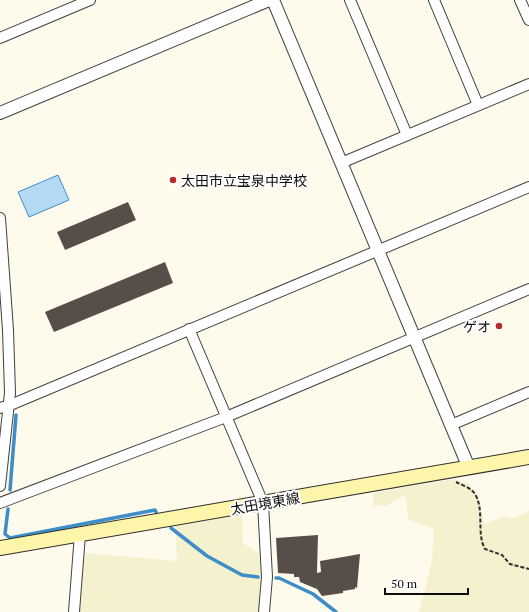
<svg xmlns="http://www.w3.org/2000/svg" width="529" height="612" font-family="'PT Serif','Noto Sans JP',serif">
<rect width="100%" height="100%" fill="#fefbed"/>
<g fill="#f3f1ce">
<polygon points="454,479 469,484 473,488 479,499 484,524 506,516 508,519 525,514 529,510 529,612 419,612 433,557 432,555 434,529 408,519 406,496 403,496 386,506 381,505 373,508 373,493"/>
<polygon points="242,515 243,543 266,558 262,612 79,612 83,553 177,561 175,525"/>
</g>
<polygon fill="#b4daf4" stroke="#3d8ec8" points="58,175 69,200 29,217 18,192"/>
<g fill="none" stroke-linecap="round" stroke-linejoin="round">
<g stroke="#3d8ec8" stroke-width="3.5">
<polyline points="10,490 16,415"/>
<polyline points="8,509 5,534 10,538 155,510 156,512"/>
<polyline points="171,528 207,556 242,575 258,577"/>
<polyline points="276,578 279,578 313,594 336,612"/>
</g>
</g>
<g fill="#554e49">
<polygon points="128,202 136,220 65,250 57,232"/>
<polygon points="165,262 173,283 54,332 45,312"/>
<polygon points="318,535 317,573 321,572 320,561 360,554 357,588 355,587 355,589 343,591 343,593 322,596 317,589 300,582 299,577 294,577 294,574 278,573 276,538"/>
</g>
<g fill="none" stroke-linecap="round" stroke-linejoin="round">
<defs>
<g id="minor">
<polyline points="350,0 407,135"/>
<polyline points="434,0 478,105"/>
<polyline points="520,0 529,20"/>
<polyline points="0,38 90,0"/>
<polyline points="341,163 529,84"/>
<polyline points="0,218 8,330 10,393 0,486"/>
<polyline points="189,329 263,503 267,577 264,612"/>
<polyline points="0,408 8,406 529,187"/>
<polyline points="451,425 529,392"/>
<polyline points="0,503 226,417 529,289"/>
<polyline points="74,612 80,534"/>
</g>
<g id="tertiary">
<polyline points="273,0 469,468"/>
<polyline points="0,113 269,0"/>
</g>
<polyline id="secondary" points="0,548 529,457"/>
</defs>
<use href="#minor" stroke="#404040" stroke-width="12"/>
<use href="#tertiary" stroke="#404040" stroke-width="14"/>
<use href="#secondary" stroke="#2f2f2f" stroke-width="16"/>
<path stroke="#2f2f2f" stroke-width="2" stroke-dasharray="4 2" stroke-linecap="butt" d="M456,482C462,485 471,488 475,494C485,511 476,533 485,549L502,555L510,564L529,569"/>
<use href="#minor" stroke="#fff" stroke-width="10"/>
<use href="#tertiary" stroke="#fff" stroke-width="12"/>
<use href="#secondary" stroke="#fcf5aa" stroke-width="14"/>
</g>
<g fill="#b72a2e" stroke="#fff" stroke-width="1.5">
<circle cx="173" cy="180" r="4"/>
<circle cx="499" cy="326" r="4"/>
</g>
<g text-anchor="middle" dominant-baseline="central" stroke-width="4" stroke-linejoin="round" paint-order="stroke">
<g font-size="14" fill="#0d0d0d" stroke="#fff" text-anchor="start">
<text x="181" y="180">太田市立宝泉中学校</text>
<text x="491" y="326" text-anchor="end">ゲオ</text>
</g>
<g font-size="14" fill="#0d0d0d" stroke="#fff">
<text transform="translate(265 503) rotate(-10)">太田境東線</text>
</g>
</g>
<path d="M385 588v6h83v-6" fill="none" stroke="#0d0d0d" stroke-width="2"/>
<text x="391" y="588" font-size="12" fill="#0d0d0d" stroke="#ffffff" stroke-width="3" paint-order="stroke">50 m</text>
</svg>
